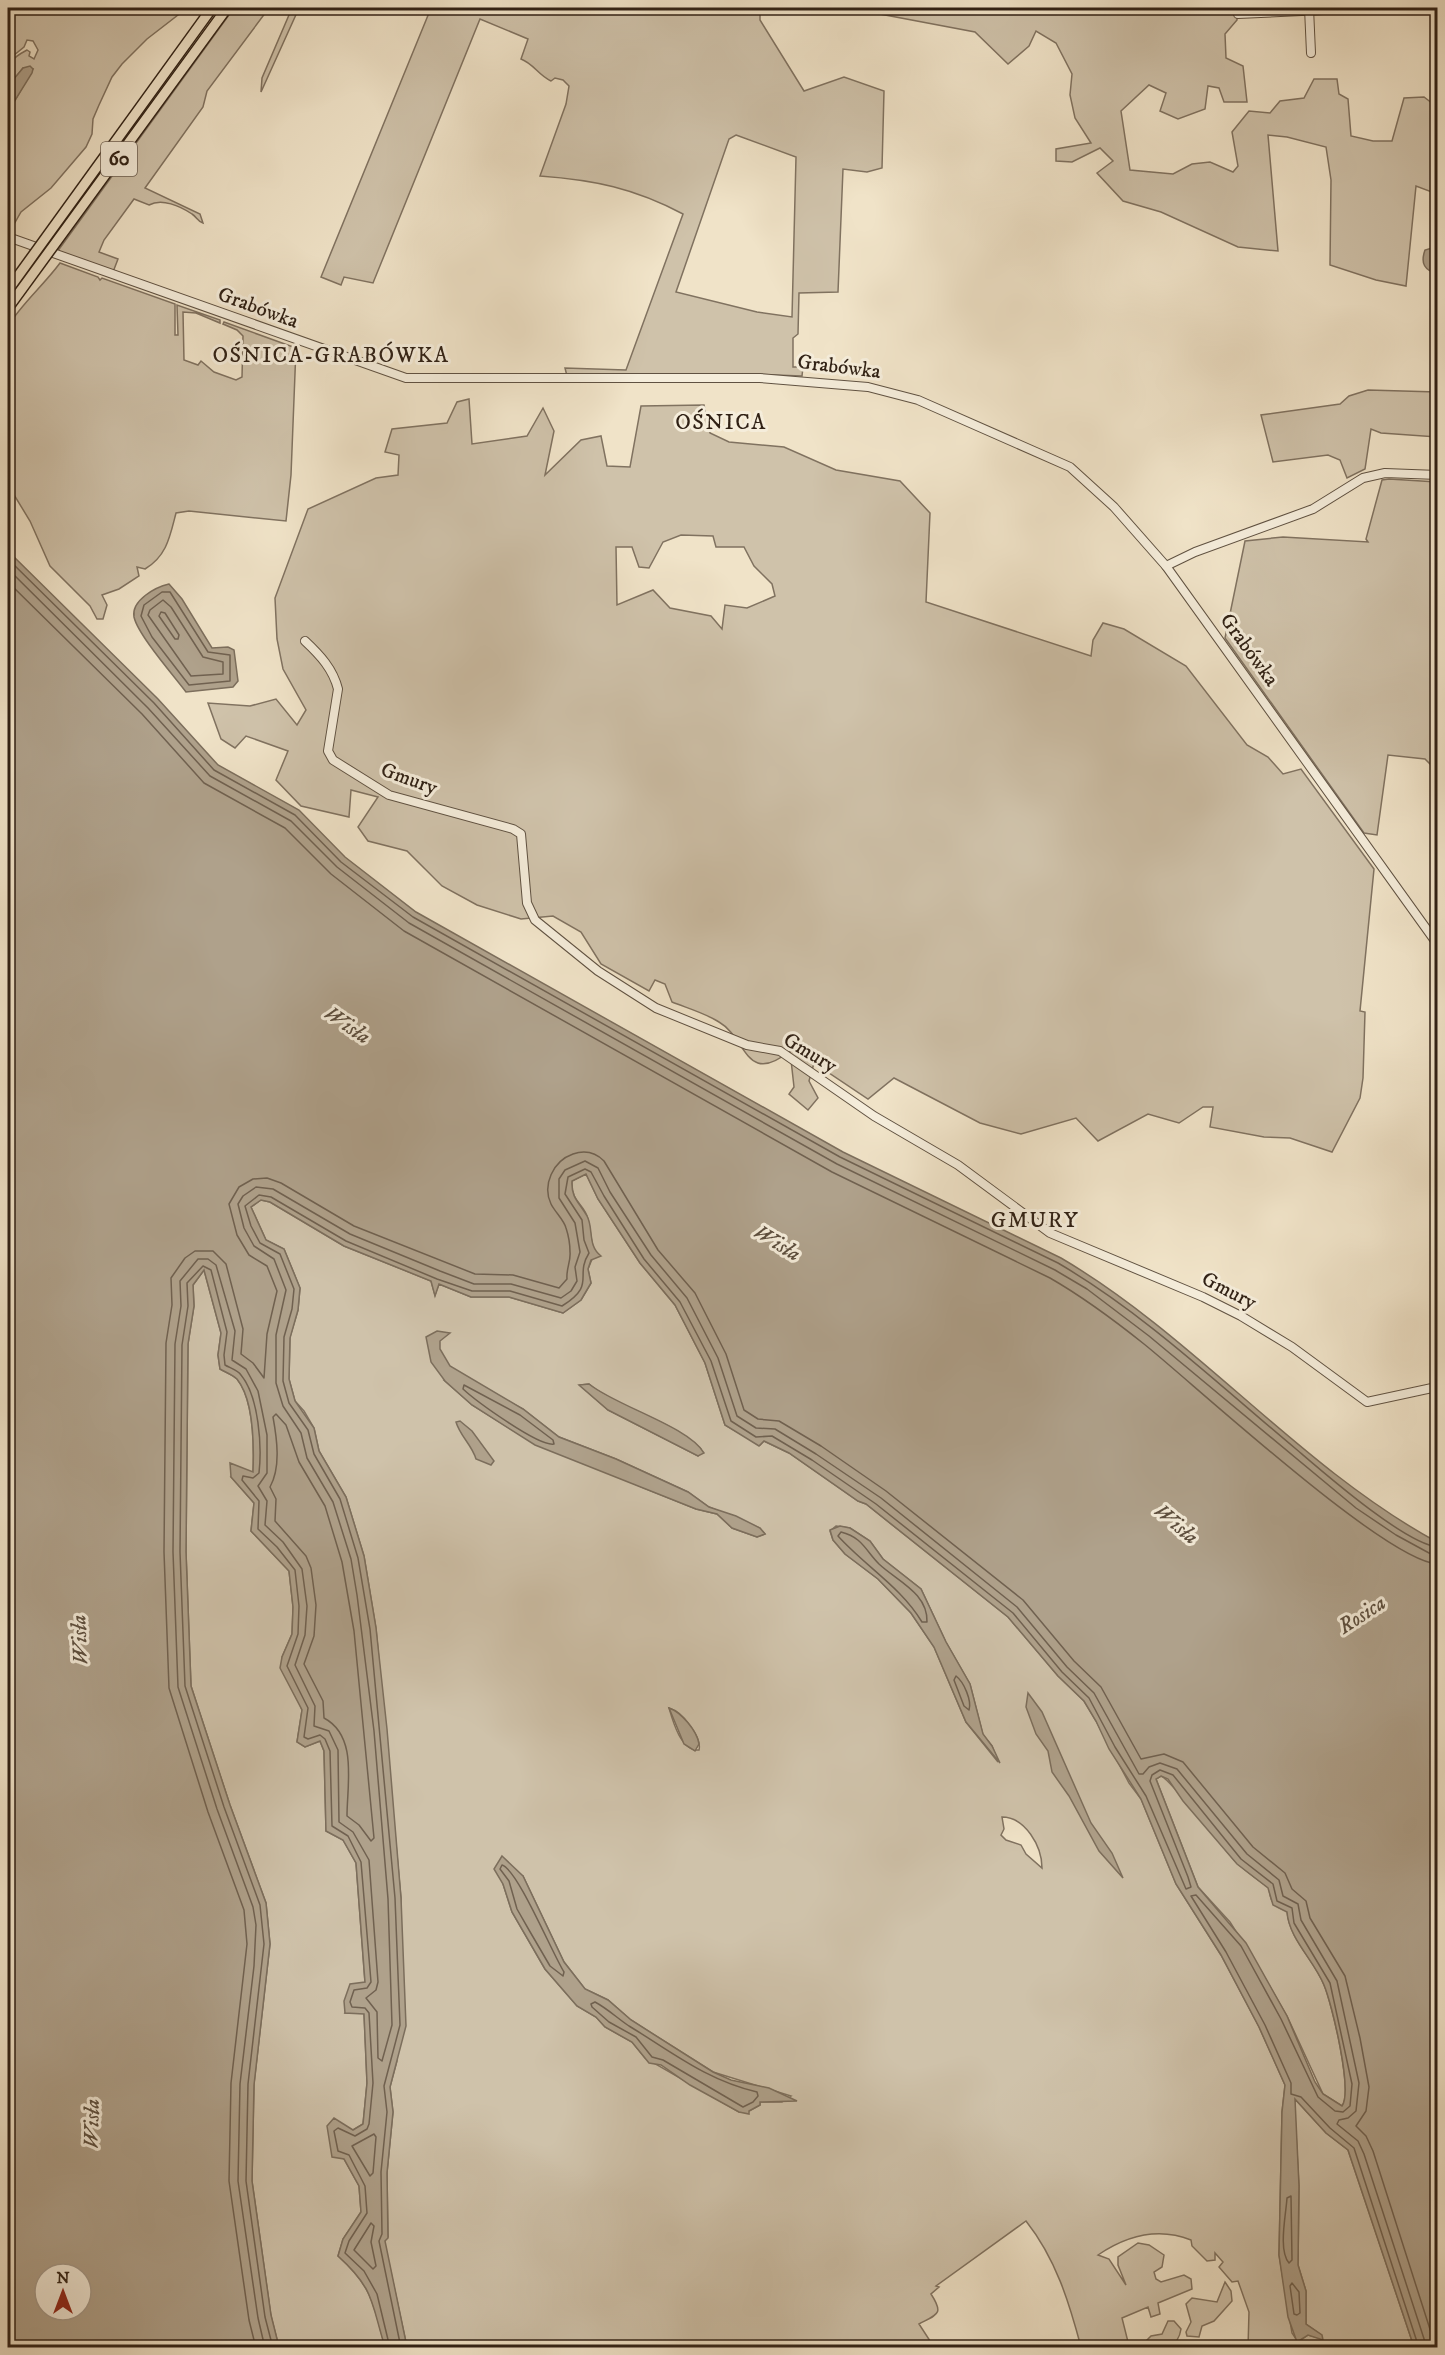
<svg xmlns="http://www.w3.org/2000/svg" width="1445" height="2355" font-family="'IM FELL DW Pica',serif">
<rect width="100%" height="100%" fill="#f0e3c8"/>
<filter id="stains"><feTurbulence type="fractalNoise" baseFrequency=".00333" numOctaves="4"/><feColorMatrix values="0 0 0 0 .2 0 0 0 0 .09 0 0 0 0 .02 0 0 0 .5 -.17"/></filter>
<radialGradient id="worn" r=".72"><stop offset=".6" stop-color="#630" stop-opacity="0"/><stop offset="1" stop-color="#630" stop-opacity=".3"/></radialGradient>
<g fill="#cfc2aa" stroke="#807260" stroke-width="1.5" fill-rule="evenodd">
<path d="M8,8H187L147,39L122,64L112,77L99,105L93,119L92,134L86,147L51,188L21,212L9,233L8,99L14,102L33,69L23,68L8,87C8,65 6,61 27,50L30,52L29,56L34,59L38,50L33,41L27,40L24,47L8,60Z"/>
<path d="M234,8H269L207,91L203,107L145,188L200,214L203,223C197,221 197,217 192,214C180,206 162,198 149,205L134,199L104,240L99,252L118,259L113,272L57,252Z"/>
<polygon points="292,8 299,8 261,92 262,78"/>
<path d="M431,8H760V20L804,91L844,77L884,91L882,168L867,172L843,169L838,292L799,293L798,334L793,338V367H803L802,376L747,374L567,376L565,368L626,370L683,214C634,188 594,180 540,176L566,104L569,86L563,80L555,78L551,81C538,75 534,64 521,59L528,39L480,19L373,283L344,277L341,285L321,277ZM736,135L796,157L792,317L757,312L676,292L729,139Z"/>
<polygon points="848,8 1204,8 1203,13 1237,12 1237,20 1225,34 1226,58 1243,66 1247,102 1224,102 1219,88 1208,86 1205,109 1178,119 1160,111 1166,93 1149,85 1121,111 1130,170 1173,174 1192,164 1210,162 1233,172 1238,166 1232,132 1249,111 1270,113 1280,101 1304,98 1314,79 1337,79 1339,94 1348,99 1351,136 1373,141 1392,141 1404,98 1424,97 1437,107 1437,194 1416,186 1406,286 1376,280 1330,265 1331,180 1326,147 1287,137 1268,135 1278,251 1238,247 1161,212 1123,201 1097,173 1113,161 1100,148 1072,162 1056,161 1056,149 1091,143 1075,118 1070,95 1072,74 1056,43 1036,31 1029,46 1008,64 975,32"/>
<path d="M60,263L98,277L100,280L102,278L175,304V335H178L177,305L220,320V323L196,313L183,312L184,360L198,365L201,361L214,372L236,380L242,377L243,336L237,330L223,324L224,322L296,348L291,475L286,521L189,511L176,513C170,536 167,556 145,569L137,567L139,576L119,589L102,595L107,605L103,619H97L90,606L50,566L30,521L8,485V326C23,302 43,286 60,263Z"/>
<polygon points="1368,390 1437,392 1437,437 1381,433 1371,429 1365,469 1347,478 1340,460 1328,455 1273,462 1261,415 1340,404 1349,396"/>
<path d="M469,399L472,444L527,436L543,408L554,431L545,475L581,440L601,436L607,466L630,467L641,406L704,405L710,433L729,442L784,447L836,470L900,481L930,513L926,602L1091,656L1093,640L1103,623L1124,629L1186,666L1247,745L1268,757L1283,774L1301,769L1374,869L1360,1011L1365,1012L1363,1078L1360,1098L1332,1152L1290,1138L1264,1137L1210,1127L1213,1107H1203L1179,1123L1148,1114L1098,1141L1076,1118L1021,1134L980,1123L894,1078L868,1099L814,1063L809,1081L818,1098L808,1110L789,1094L794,1087L790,1051C745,1087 747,1038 719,1022C705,1013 687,1008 672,1002L665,984L655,980L649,991L601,964L581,932L553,916L521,919L477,905L442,886L407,851L368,841L358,827L378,797L351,790L349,817L301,806L276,780L288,751L246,736L235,748L221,739L208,703L250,706L276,699L297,725L306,710L283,669L277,639L275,598L308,509L376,478L398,475L399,455L385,452L392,429L447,423L457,402ZM681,535L713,536L716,547H744L754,566L772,584L775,596L747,608L725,605L722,629L711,616L670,608L653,590L617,605L616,547H632L639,567L649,568L663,542Z"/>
<polygon points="1389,479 1437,482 1438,772 1425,759 1388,755 1377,835 1364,833 1225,638 1245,541 1283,537 1368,542 1366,539 1382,480"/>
<path d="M586,1174L598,1199L640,1263L675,1305L705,1363L725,1425L760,1445L764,1441L789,1453L858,1501L866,1504L1008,1617L1058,1676L1084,1701L1096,1721L1129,1783L1141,1799L1176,1884L1221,1955L1259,2027L1285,2085L1282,2112L1279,2255L1292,2333L1298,2342L1308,2335L1322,2339L1321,2335L1306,2324V2291L1298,2265L1299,2186L1294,2098L1326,2133L1348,2150L1414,2347H1241H1248L1249,2312L1238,2281L1232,2282L1219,2267L1223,2262L1215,2253V2260L1207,2261L1192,2246L1191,2240C1158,2227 1126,2236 1098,2255L1109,2259L1126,2285L1118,2265V2257L1138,2243L1149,2245L1164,2255L1162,2267L1154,2272L1156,2279L1161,2282L1184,2275L1191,2279L1192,2289L1158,2303L1160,2314L1151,2317L1148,2307L1122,2318L1129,2346L1132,2347H1081C1069,2302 1056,2259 1026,2221L936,2286L939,2287L931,2294C944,2314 938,2314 919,2324L934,2347H407L384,2240L388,2237L387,2173L393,2112L390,2087L397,2061L401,1898L376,1628L364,1556L346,1497L319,1451L314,1428L304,1411L295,1401L289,1379L290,1337L298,1310L300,1288L284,1249L266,1240L251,1207L261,1200L270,1202L344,1246L431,1281L435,1295L439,1284L471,1297H509L563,1313L581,1300L591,1283L588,1269L595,1252C590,1240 591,1230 588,1219C584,1203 571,1203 572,1181ZM445,1381L487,1390L523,1409L559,1437L616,1459L688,1492L709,1507L760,1528L765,1534L757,1537L732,1528L717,1514L696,1509L644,1488L514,1431L472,1405ZM589,1384C623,1411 668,1418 701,1449L698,1456L608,1410L580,1385ZM836,1526L850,1528L870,1541L883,1559L921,1589L946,1642L970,1684L983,1735L992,1746L998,1762L966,1722L934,1647L911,1613L878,1579L845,1554L833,1540L830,1531ZM669,1708C683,1712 702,1737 699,1750C681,1751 673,1722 669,1708ZM1002,1817C1025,1817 1042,1846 1042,1868L1026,1854L1021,1845L1006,1840L1001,1835L1004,1829ZM523,1876L564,1962L585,1989L608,2000L631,2020L713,2072L791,2096L782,2102H760V2105L749,2111L739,2112L645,2058L632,2042L605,2027L596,2017L577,2006L545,1969L512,1912L503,1884Z"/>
<path d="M204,1270L221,1333L218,1355L220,1369C225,1372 233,1375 237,1379C254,1400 254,1447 253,1473L231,1477L254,1503L251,1531L289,1571L293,1607L292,1634L282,1657L302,1710L297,1742L305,1747L320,1741L324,1751L326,1831L343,1840L356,1863L365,1983L345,2013H364L367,2083L363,2124L353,2130L344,2159L359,2186L361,2212L343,2239L338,2256C373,2288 373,2303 385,2347H279L271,2316L252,2181L254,2084L270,1944L266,1903L230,1805L191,1686L186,1552L188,1344L194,1306L193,1285Z"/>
<path d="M1161,1776C1172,1780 1222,1847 1235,1861C1245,1871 1258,1880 1269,1888C1270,1902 1274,1907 1287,1911C1289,1939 1314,1960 1324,1985C1332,2004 1353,2092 1342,2106L1323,2094L1287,2016L1262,1973L1230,1922L1198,1887L1156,1779Z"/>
<polygon points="1225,2282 1231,2291 1232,2301 1214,2321 1202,2326 1199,2337 1187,2336 1186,2332 1191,2322 1186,2304 1192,2298 1217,2302"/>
<path d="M1168,2321H1174L1181,2329C1178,2349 1164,2348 1147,2347L1146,2341L1151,2336L1162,2334Z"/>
</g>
<g fill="#afa18b" stroke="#7c6e5c" stroke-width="1.5" fill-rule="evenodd">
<polygon points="30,66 33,69 32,73 14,102 9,101 8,86 23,68"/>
<path d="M1432,248H1437V274C1425,270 1420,264 1425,250Z"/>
<path d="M8,551L158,699L218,765L299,810L345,857L416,912L843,1152L1061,1258C1197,1338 1299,1467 1437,1542V2347H1414L1348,2150L1326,2133L1295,2099L1299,2186L1298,2265L1306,2291V2324L1322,2335L1323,2340L1308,2335L1297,2342L1288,2317L1279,2255L1282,2112L1285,2085L1259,2027L1221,1955L1176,1884L1141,1799L1109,1749L1096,1721L1084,1701L1058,1676L1008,1617L866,1504L858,1501L789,1453L764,1441L759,1446L725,1425L705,1363L675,1305L640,1263L598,1199L586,1174L572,1181C571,1198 579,1202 587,1216C594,1229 587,1245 601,1256L591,1260L588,1269L591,1283L581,1300L563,1313L509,1297H471L439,1284L435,1296L431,1281L344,1246L270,1202L261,1200L251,1207L266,1240L284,1249L300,1288L298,1310L290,1338L289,1379L295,1401L314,1428L319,1451L346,1497L364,1556L376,1628L387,1729L401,1898L406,2026L390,2087L393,2112L387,2173L388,2238L385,2241L407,2347H385C371,2303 375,2289 338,2256L343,2239L361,2212L359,2186L344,2159L332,2157L327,2126L334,2118L353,2130L363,2124L367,2083L364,2014L345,2013L344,2001L350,1984L365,1982L356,1863L343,1840L326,1831L324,1751L320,1741L305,1747L297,1742L302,1710L280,1668L282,1657L292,1634L293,1607L289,1571L251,1531L254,1503L231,1477L230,1463L253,1472C254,1447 254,1400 237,1379C233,1375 225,1372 220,1369L218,1355L221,1333L204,1270L193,1285L194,1306L188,1344L186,1552L191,1686L230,1805L266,1903L270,1944L254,2085L252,2181L271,2315L279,2347H8ZM1161,1776L1168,1779L1183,1801L1237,1864L1268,1888L1273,1905L1287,1912C1289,1939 1314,1960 1324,1985C1332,2004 1353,2091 1342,2106L1323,2094L1315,2082L1287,2016L1246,1943L1198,1887L1156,1779ZM45,2274H81V2310H45Z"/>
<path d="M169,584L182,599L212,648L228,647L234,650L238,681L233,687L186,692C174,676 138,635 134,617C131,600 156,587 169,584Z"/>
<polygon points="437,1331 450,1333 440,1341 440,1349 450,1366 523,1409 559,1437 616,1459 688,1492 709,1507 736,1516 760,1528 765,1534 757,1537 732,1528 717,1514 696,1509 535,1445 472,1405 445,1381 431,1362 426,1337"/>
<path d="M589,1384C616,1406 688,1426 704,1453L698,1456L608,1410L579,1385Z"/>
<path d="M460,1421L472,1431L494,1461L491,1465L476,1459C472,1445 460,1436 456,1422Z"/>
<polygon points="840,1526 850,1528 870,1541 883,1559 921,1589 946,1642 970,1684 983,1734 992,1746 1000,1763 966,1722 934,1647 911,1613 878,1579 845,1554 833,1540 830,1530"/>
<polygon points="1028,1693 1042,1712 1091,1823 1112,1853 1123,1878 1099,1851 1069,1796 1052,1772 1048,1751 1036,1734 1026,1707"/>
<path d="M669,1708C681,1712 697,1731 699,1744L695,1751L684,1744Z"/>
<polygon points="502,1856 523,1876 564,1962 585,1989 608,2000 631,2020 713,2072 731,2080 769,2088 797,2101 760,2102 760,2105 749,2111 749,2114 739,2112 690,2085 661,2065 649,2063 632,2042 605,2027 596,2017 577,2006 545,1969 512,1912 503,1884 494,1869"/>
</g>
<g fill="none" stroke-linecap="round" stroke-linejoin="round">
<g stroke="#706150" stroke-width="1.5">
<path d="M8,559L154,703L214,770L295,815L341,862L413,917L840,1157L1058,1263C1145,1314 1219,1385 1296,1449C1323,1472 1405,1544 1438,1547"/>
<polyline points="8,569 148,708 210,776 291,821 337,867 409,923 837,1164 1055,1270 1087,1289 1149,1336 1356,1508 1396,1535 1429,1553 1438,1555"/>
<path d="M8,582L142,714L204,783L285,828L331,874L404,931L832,1172L1050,1278C1083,1297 1114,1320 1144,1344C1194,1384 1386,1562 1438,1564"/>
<polygon points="162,592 170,592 208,652 230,655 230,681 189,685 152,637 141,616 144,605"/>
<polygon points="163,600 171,607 203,657 223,662 223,674 191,676 148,615 150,610"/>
<polygon points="161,612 165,613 179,635 178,639 175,639 159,616"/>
<path d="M464,1385L520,1415L553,1440L554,1444C539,1447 476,1401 463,1389Z"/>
<path d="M276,1414L286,1425L299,1462L325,1506L342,1562L354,1631L374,1838L371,1841L359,1825L347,1816C347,1784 358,1736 324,1718L323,1701L304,1664L314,1636L316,1605L311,1568L306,1556L275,1521L276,1499L270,1487C281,1467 277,1439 273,1417Z"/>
<path d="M841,1532C862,1537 866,1551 879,1564C897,1581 928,1593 927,1622H922C901,1587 865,1566 838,1536Z"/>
<path d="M956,1676C964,1682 972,1701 969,1710L964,1706L954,1680Z"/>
<path d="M502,1865C518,1870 552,1953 564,1972L563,1976L550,1966L529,1930L517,1909L509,1881L500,1869Z"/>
<path d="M595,2002C608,2009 617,2018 629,2026C672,2052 706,2080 757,2092L758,2096L753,2102L743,2107L663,2060L652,2057L636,2037L609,2022L592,2007L591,2004Z"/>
<polygon points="374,2134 376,2137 373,2173 370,2176 352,2146"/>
<path d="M1291,2196L1292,2260L1289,2263C1278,2250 1286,2215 1287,2198Z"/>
<polygon points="371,2223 374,2226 371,2242 376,2266 373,2269 354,2250"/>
<polygon points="1292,2283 1299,2292 1300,2313 1297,2315 1294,2314 1290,2286"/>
<path d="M256,2348L249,2320L229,2181L231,2083L247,1944L244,1910L208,1812L169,1688L164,1552L166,1343L172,1305L171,1278L185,1258L195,1251H213L226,1264L243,1329L241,1354L253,1363L264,1378L267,1334L277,1291L267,1266L249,1255L237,1235L229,1204L239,1187L253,1179L267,1178L281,1183L354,1226L475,1274L513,1275L559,1288L567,1279C566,1269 571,1261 570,1252C570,1246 568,1234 566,1228C564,1220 555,1212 551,1204C542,1185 553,1161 573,1154C585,1150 595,1152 604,1161L658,1250L695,1293L726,1354L744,1410L758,1419L779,1421L821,1446L886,1491L1023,1600L1074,1661L1101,1687L1141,1759L1164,1754L1183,1762L1253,1847L1285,1873L1292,1889L1306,1901L1310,1918L1345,1976L1360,2038L1369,2087L1366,2111L1356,2126L1366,2136L1373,2151L1436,2348"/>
<polyline points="265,2348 258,2318 238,2181 240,2084 254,1966 256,1925 253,1907 217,1809 178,1687 173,1552 175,1344 181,1306 180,1281 198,1259 208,1259 216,1265 235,1331 232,1360 246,1369 258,1391 267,1435 267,1473 258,1486 267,1501 265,1525 283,1542 302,1569 307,1606 305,1635 295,1665 315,1706 314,1726 329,1731 338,1750 339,1822 353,1832 369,1860 378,1982 376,1990 366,1998 377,2012 378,2058 382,2061 392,2025 388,1899 374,1731 357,1595 351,1559 333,1502 307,1458 301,1433 283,1406 276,1383 276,1335 286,1290 274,1259 254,1246 244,1228 238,1204 243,1196 256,1187 273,1189 350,1234 440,1271 474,1284 511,1284 561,1298 571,1291 577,1281 575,1267 580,1252 575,1223 559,1198 559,1179 565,1170 585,1161 598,1168 610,1192 651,1255 687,1298 718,1358 737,1416 756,1428 775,1429 816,1454 881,1498 1017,1607 1067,1667 1094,1693 1139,1774 1143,1774 1149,1767 1160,1763 1177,1769 1247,1854 1279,1880 1283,1896 1298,1904 1301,1920 1337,1981 1359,2083 1356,2111 1348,2118 1339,2120 1337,2124 1358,2141 1364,2154 1427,2348"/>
<path d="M273,2348L265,2317L246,2181L248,2084L264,1944L260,1905L224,1807L185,1686L180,1552L182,1345L188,1306L187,1283L203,1266L211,1270L227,1332L224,1355L225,1365C230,1368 238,1370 241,1375C259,1397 262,1446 259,1473L253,1478L243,1476L242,1480L259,1501L258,1529L277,1547L295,1570L299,1606L298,1634L287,1666L308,1708L304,1737L308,1739L320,1735L325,1739L330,1751L332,1826L348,1836L361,1862L371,1982L367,1988L354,1990L350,2002L352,2007L365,2008L369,2013L373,2083L369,2124L367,2129L355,2136L338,2128L334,2131L338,2151L349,2155L365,2186L367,2213L349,2241L345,2253L364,2271L377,2294L390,2348"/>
<path d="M401,2348L379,2241L382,2234L381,2172L387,2112L384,2086L400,2025L395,1898L370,1629L358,1558L340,1499L314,1454L308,1430L289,1403L283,1381L284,1337L292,1309L294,1289L280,1254L260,1243L251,1226L245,1206L259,1195L271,1197L346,1241L437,1279L472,1291H510L562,1306C597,1284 574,1277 589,1253L584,1240L582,1220L565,1194L568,1177L585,1169L591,1172L604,1196L644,1259L680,1302L711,1361L731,1421L756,1437L772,1436L812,1460L876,1504L1013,1613L1062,1672L1089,1698L1115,1747L1146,1796L1186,1889L1191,1887L1188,1877L1150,1781L1152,1775L1160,1770L1173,1775L1241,1859L1273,1884L1277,1901L1292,1908L1294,1923L1330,1983L1352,2084L1350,2106L1343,2112L1335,2111L1318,2097L1281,2019L1241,1946L1196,1895L1191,1896L1226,1952L1265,2025L1291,2083V2094L1301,2097L1330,2128L1354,2148L1419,2348"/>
</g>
<defs>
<g id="minor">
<polyline points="1309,8 1311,53"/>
<polyline points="1238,14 1366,8"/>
<polyline points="8,237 406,378 760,378 868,387 918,400 1070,467 1114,507 1166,566 1438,945"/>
<polyline points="1166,566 1195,552 1313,509 1363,478 1385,473 1438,475"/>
<path d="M305,641C320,655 333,669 338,689L328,751L333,760L389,795L513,829L521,834L527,903L535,920L598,971L656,1008L747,1045L780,1051L874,1116L958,1165L1050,1233L1203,1297L1241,1316L1292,1347L1367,1402L1432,1388L1438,1385"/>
</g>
</defs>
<use href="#minor" stroke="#605242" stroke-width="10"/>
<use href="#minor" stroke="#f5eddb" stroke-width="8"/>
<defs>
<g id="major-bridge">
<polyline points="8,290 212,8"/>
<polyline points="8,308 227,8"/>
</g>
</defs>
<use href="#major-bridge" stroke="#302115" stroke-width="12" stroke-linecap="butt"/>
<use href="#major-bridge" stroke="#f0e3c8" stroke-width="9"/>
</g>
<g text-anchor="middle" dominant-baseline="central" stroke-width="6" stroke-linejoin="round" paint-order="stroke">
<rect fill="#f5eddb" stroke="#6b5e50" stroke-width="1.5" x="101" y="142" width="36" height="34" rx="4.5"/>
<g font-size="20" font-weight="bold" fill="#302115">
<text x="119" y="159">60</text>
</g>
<g font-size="21" fill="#302115" stroke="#f5eddb">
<text transform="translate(258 308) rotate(20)">Grabówka</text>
<text transform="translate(839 367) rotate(7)">Grabówka</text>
<text transform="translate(1249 650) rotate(54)">Grabówka</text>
<text transform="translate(409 779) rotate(20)">Gmury</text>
<text transform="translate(810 1053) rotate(31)">Gmury</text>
<text transform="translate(1229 1291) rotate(27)">Gmury</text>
</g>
<g font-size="22" letter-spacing="1.5" fill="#302115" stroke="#f5eddb">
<text x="331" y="355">OŚNICA-GRABÓWKA</text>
<text x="721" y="422">OŚNICA</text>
<text x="1035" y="1220">GMURY</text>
</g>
<g font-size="22" font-style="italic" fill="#5c4e3e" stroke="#f5eddb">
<text transform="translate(347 1025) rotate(34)">Wisła</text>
<text transform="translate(777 1243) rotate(31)">Wisła</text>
<text transform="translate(1176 1524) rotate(40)">Wisła</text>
<text transform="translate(1362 1615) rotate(-33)">Rosica</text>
<text transform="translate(80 1640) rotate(-93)">Wisła</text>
<text transform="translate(92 2124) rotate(-89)">Wisła</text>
</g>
</g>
<rect width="1445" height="2355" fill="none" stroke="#f0e3c8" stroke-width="30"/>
<rect x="9" y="9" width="1427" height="2337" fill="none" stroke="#302115" stroke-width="3"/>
<rect x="15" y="15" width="1415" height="2325" fill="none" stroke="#302115" stroke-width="1.5"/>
<g transform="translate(63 2292)"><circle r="28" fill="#f5eddb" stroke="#a69b8c" stroke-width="1.5"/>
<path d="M0-4.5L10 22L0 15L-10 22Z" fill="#8f2418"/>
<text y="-9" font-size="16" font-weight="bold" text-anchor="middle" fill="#302115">N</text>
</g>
<rect width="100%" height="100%" filter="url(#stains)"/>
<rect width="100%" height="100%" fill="url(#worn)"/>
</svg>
